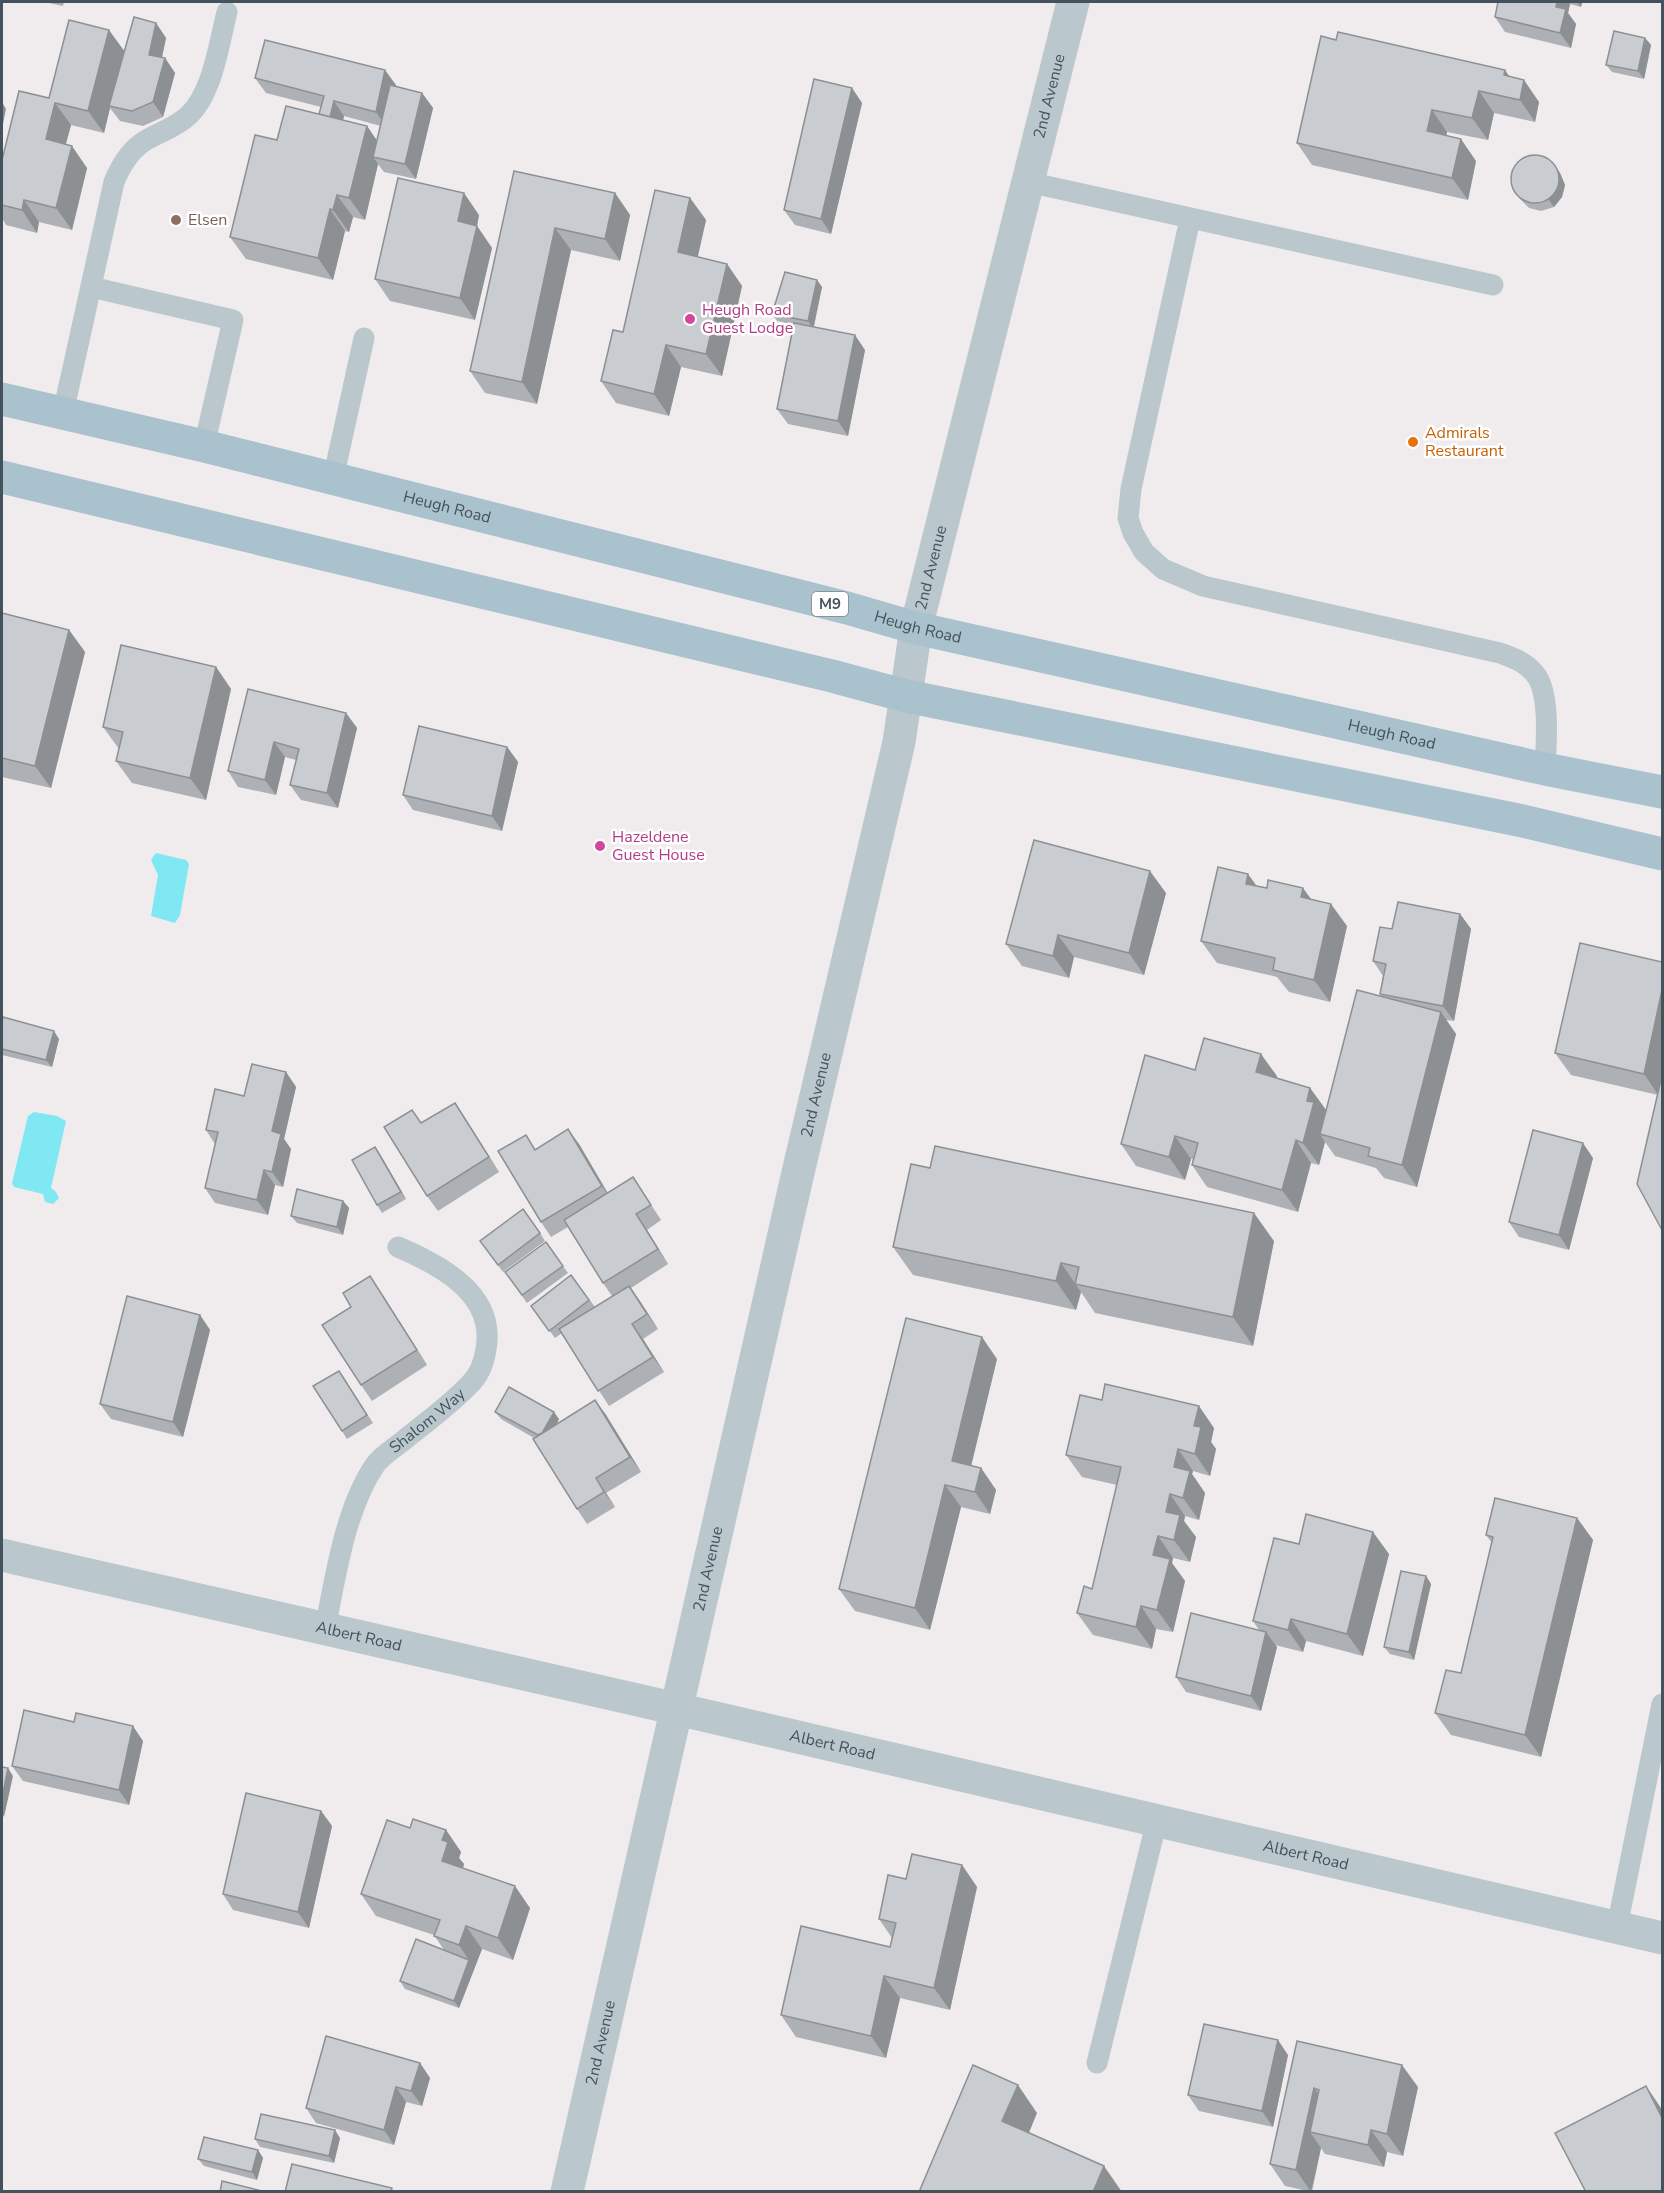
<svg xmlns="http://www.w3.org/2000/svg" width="1664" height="2193" font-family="'Nunito Sans',sans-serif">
<rect width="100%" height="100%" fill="#f0eced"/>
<g fill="#80e8f2">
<polygon points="156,853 186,860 189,864 180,915 175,923 151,916 158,875 151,860"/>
<polygon points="34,1112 57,1116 66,1121 51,1188 56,1192 59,1198 53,1204 45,1202 43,1194 14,1187 12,1183 28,1116"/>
</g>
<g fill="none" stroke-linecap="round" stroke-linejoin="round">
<g stroke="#bac7cd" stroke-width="21">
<polyline points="1028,182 1493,285"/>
<path d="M1190,219L1131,489L1128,518L1133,533L1144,552L1163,569L1203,586L1500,653C1513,658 1526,662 1535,674C1551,693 1546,745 1545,769"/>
<polyline points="91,287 233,320 204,446"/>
<path d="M63,413L114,182C121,165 131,148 148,139C162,131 176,127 188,116C213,93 219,43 227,12"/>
<polyline points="333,479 364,338"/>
<path id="s1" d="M325,1630C335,1578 345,1509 375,1465C381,1456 394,1448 403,1441C425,1423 449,1406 469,1385C480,1375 484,1363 486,1349C496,1294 440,1265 398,1247"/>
<polyline points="1617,1927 1662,1704"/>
<polyline points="1097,2063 1157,1820"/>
</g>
<g stroke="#bac7cd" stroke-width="33">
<path id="s2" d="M2,1555L677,1709L1662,1938"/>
<path id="s3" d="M567,2192L797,1177L899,742L916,628L1073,2"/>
</g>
<g stroke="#aac1ce" stroke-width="33">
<path id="s4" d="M2,399L204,446L847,608L916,628L1545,769L1662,792"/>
<polyline points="2,477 832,676 906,696 1523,821 1662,854"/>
</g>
</g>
<g fill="#adb0b5" fill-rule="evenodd">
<polygon points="44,2 64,2 63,6"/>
<polygon points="1498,2 1582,2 1581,7 1570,4 1568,13 1576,24 1571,48 1505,32 1495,17"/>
<polygon points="156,23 166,38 162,58 165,58 175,73 163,117 143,126 120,121 110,108 104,133 71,125 66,144 87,168 72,230 39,222 37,233 6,225 2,218 2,160 49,98 124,52"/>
<polygon points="1645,38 1651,45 1644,79 1612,72 1606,65"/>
<polygon points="1336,40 1510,77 1539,102 1535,122 1494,113 1488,140 1447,132 1446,136 1476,161 1468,200 1312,165 1297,143"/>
<path d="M255,78L396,85V86L422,93L433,108L416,179L384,172L378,164L365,220L353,217L349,232L345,231L333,280L246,259L230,237L277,140L319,114L321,107L266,93ZM344,116L381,126L377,141L367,126L343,120Z"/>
<polygon points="852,88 862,103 831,234 795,225 784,210"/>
<polygon points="1555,166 1560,173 1565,185 1562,197 1554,207 1541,211 1529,208 1520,199 1515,192"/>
<polygon points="514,171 615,193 630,215 620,261 571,250 537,404 485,393 470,371"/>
<polygon points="690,198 706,220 697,257 727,264 742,286 722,376 681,367 669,416 616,403 601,381 623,332"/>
<polygon points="479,215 477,226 492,248 475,320 390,301 375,279"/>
<polygon points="817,280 822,287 814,327 865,350 848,436 788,424 777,409 793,325 777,321 772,314"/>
<polygon points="2,613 69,630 85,652 51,788 2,777"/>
<polygon points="216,667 231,689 206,800 132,783 116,761 119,749 103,727"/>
<polygon points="248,689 346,713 357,728 338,808 301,800 290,785 296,760 285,757 276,795 238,787 228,771"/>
<polygon points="507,747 518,762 502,831 413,810 403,795"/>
<polygon points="1257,886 1311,899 1347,926 1330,1002 1289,992 1277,977 1217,963 1201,941"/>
<polygon points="1166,893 1144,975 1074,957 1069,978 1022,966 1006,944"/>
<polygon points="1460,914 1471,929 1454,1021 1446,1020 1456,1034 1417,1187 1384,1178 1376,1168 1335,1156 1325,1142 1319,1165 1311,1163 1298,1212 1207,1187 1192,1165 1193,1159 1191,1159 1185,1180 1136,1166 1121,1144 1195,1070 1277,1076 1276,1078 1310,1088 1326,1110 1382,997 1380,994 1383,976 1373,961 1392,929"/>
<polygon points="1662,962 1658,1095 1571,1075 1555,1053"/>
<polygon points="2,1022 59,1039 52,1067 2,1055"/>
<polygon points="286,1072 296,1087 284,1139 291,1149 283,1187 275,1185 268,1215 215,1203 205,1188 215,1144 206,1130 244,1096"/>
<polygon points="455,1103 499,1172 438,1211 427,1196 421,1123"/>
<polygon points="579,1144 608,1193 633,1177 661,1220 647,1230 668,1264 631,1288 658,1329 643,1339 664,1372 609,1406 562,1333 555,1338 531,1306 571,1275 595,1307 612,1296 603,1283 568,1227 551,1237 541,1222 536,1149"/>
<polygon points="375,1147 406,1199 382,1213 377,1205"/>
<polygon points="1593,1158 1569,1250 1519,1237 1509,1222"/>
<polygon points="343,1201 349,1208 343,1235 297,1223 291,1216"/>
<polygon points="540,1233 545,1241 503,1272 480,1241"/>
<polygon points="1274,1241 1253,1346 1095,1313 1081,1292 1076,1310 913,1275 893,1247"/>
<polygon points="546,1242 568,1273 527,1303 505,1272"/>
<polygon points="380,1291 427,1365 372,1401 361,1385"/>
<polygon points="200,1315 210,1330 183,1437 111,1419 100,1404"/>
<polygon points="997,1359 971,1465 981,1468 996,1490 990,1514 961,1507 930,1630 855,1611 839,1589"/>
<polygon points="344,1378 373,1423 347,1439 342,1431"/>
<polygon points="595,1400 606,1415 641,1472 606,1493 615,1507 587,1524 577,1509 534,1438 501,1419 495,1412 559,1419 557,1424"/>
<polygon points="1102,1400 1214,1428 1211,1442 1216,1449 1210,1476 1193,1471 1192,1474 1205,1493 1199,1520 1185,1516 1184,1521 1196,1537 1190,1562 1173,1558 1172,1563 1185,1581 1173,1632 1156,1629 1152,1649 1093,1635 1077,1613 1092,1589 1117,1485 1082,1477 1066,1455"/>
<polygon points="1577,1518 1593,1540 1541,1757 1451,1735 1435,1713 1461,1673 1492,1543 1486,1535"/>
<polygon points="1299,1544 1389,1554 1363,1656 1306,1641 1303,1652 1275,1645 1277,1647 1261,1711 1186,1692 1176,1677 1259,1630 1253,1621"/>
<polygon points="1426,1576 1431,1584 1414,1660 1390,1654 1384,1647"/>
<polygon points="143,1741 129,1805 23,1781 12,1766"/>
<polygon points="321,1811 332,1826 309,1928 233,1910 223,1894"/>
<polygon points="410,1828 446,1830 461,1852 459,1858 464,1864 463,1868 530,1908 513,1960 482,1949 459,2008 405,1989 400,1981 444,1950 434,1935 376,1916 361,1894"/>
<polygon points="962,1865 977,1887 950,2010 900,1998 886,2058 796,2037 781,2015 890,1947 892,1938 879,1919 906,1879"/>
<polygon points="1297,2041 1418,2087 1403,2156 1387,2152 1384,2167 1325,2154 1321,2148 1312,2192 1285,2186 1270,2164"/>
<polygon points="1288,2055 1273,2127 1199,2111 1188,2095"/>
<polygon points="420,2063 430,2078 422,2106 406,2102 394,2145 316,2123 306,2108"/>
<polygon points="340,2138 334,2163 260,2147 255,2139"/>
<polygon points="258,2150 263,2158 257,2180 204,2166 198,2159"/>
</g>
<g fill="#8d9093">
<polygon points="1557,2 1568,2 1570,4 1568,13 1576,24 1571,48 1560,33 1556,7"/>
<polygon points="1577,2 1582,2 1581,7"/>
<polygon points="156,23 166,38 159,70 149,55"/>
<polygon points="109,30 125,52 109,106 110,108 104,133 88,111"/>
<polygon points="1645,38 1651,45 1644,79 1638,71"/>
<polygon points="165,58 175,73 163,117 153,102"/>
<polygon points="385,70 396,85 386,127 376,112"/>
<polygon points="1505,70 1520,92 1504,75"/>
<polygon points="1524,80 1539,102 1535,122 1520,100"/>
<polygon points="852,88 862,103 831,234 821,219"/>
<polygon points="1479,91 1494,113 1488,140 1472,118"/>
<polygon points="422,93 433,108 416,179 405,164"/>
<polygon points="334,101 344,116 339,138 329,122"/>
<polygon points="2,102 6,109 2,129"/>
<polygon points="55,103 71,125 61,161 46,139"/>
<polygon points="1432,110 1447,132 1443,153 1427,131"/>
<polygon points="367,126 382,148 373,157 378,164 365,220 349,198"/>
<polygon points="1461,139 1476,161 1468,200 1452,178"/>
<polygon points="72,146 87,168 72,230 56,208"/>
<polygon points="1555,166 1560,173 1565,185 1562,197 1554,207 1548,199"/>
<polygon points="464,193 479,215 477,226 492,248 475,320 460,298 458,221"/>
<polygon points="615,193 630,215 620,261 605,239"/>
<polygon points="337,195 353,217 349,232 333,210"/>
<polygon points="690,198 706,220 694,274 678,252"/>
<polygon points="24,200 39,222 37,233 22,210"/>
<polygon points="330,209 345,231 333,280 318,258"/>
<polygon points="555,228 571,250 537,404 522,382"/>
<polygon points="727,264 742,286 722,376 706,354"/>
<polygon points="817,280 822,287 813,329 808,321"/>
<polygon points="855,335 865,350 848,436 838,421"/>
<polygon points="666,345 681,367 669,416 654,394"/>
<polygon points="69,630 85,652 51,788 35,766"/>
<polygon points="216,667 231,689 206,800 190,778"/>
<polygon points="346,713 357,728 338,808 327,793"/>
<polygon points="274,742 285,757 276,795 265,780"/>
<polygon points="507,747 518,762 502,831 492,816"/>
<polygon points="1150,871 1166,893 1144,975 1129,953"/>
<polygon points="1248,874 1264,896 1246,884"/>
<polygon points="1303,888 1319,910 1301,897"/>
<polygon points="1331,904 1347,926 1330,1002 1314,980"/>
<polygon points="1460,914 1471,929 1454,1021 1443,1006"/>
<polygon points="1058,935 1074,957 1069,978 1053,956"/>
<polygon points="1662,990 1662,1080 1659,1096 1644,1074"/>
<polygon points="1441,1012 1456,1034 1417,1187 1402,1165"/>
<polygon points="54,1031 59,1039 52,1067 46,1060"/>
<polygon points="1261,1054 1277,1076 1272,1094 1256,1072"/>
<polygon points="286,1072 296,1087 284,1139 291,1149 283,1187 272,1172 272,1131"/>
<polygon points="1310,1088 1326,1110 1320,1134 1325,1142 1319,1165 1303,1143 1307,1101"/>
<polygon points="455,1103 465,1118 499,1172 489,1157"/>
<polygon points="568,1129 579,1144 612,1201 602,1186"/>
<polygon points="1175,1136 1191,1159 1185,1180 1169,1157"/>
<polygon points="1296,1140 1311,1163 1298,1212 1282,1190"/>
<polygon points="1583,1143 1593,1158 1569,1250 1559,1235"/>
<polygon points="375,1147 380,1154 406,1199 401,1192"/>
<polygon points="264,1170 275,1185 268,1215 257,1200"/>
<polygon points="343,1201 349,1208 343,1235 337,1227"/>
<polygon points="1254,1213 1274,1241 1253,1346 1233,1317"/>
<polygon points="636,1214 647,1230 668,1264 658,1249"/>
<polygon points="1061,1263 1081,1292 1076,1310 1056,1281"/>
<polygon points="370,1276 380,1291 427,1365 417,1350"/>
<polygon points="629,1286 640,1301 658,1329 647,1314"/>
<polygon points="200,1315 210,1330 183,1437 173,1422"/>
<polygon points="632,1324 643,1339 664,1372 653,1357"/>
<polygon points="982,1337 997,1359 967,1483 952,1461"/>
<polygon points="595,1400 606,1415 641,1472 630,1457"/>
<polygon points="1199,1406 1214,1428 1211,1442 1216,1449 1210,1476 1195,1454 1194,1426"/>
<polygon points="554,1412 559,1419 546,1444 540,1437"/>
<polygon points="1178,1449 1193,1471 1192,1474 1205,1493 1199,1520 1183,1498 1174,1467"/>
<polygon points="981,1468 996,1490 990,1514 975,1492"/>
<polygon points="596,1478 606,1493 615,1507 604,1492"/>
<polygon points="945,1485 961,1507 930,1630 915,1608"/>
<polygon points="1170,1494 1185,1516 1184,1521 1196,1537 1190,1562 1174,1540 1166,1512"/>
<polygon points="1577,1518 1593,1540 1541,1757 1525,1735"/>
<polygon points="1373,1532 1389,1554 1363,1656 1347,1634"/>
<polygon points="1158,1536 1173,1558 1172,1563 1185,1581 1173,1632 1157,1610 1153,1555"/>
<polygon points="1426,1576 1431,1584 1414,1660 1409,1652"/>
<polygon points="1141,1606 1156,1629 1152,1649 1136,1627"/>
<polygon points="1291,1619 1306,1641 1303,1652 1288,1630"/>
<polygon points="1266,1632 1277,1647 1261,1711 1251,1696"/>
<polygon points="133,1726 143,1741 129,1805 119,1790"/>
<polygon points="8,1768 13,1776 4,1817 2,1813 2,1798"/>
<polygon points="321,1811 332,1826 309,1928 298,1912"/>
<polygon points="446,1830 461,1852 459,1858 464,1864 458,1883 442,1861 442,1840"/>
<polygon points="962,1865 977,1887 950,2010 934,1988"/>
<polygon points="515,1886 530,1908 513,1960 498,1938"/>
<polygon points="466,1926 482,1949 459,2008 454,2001 469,1960 459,1945"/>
<polygon points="884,1976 900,1998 886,2058 871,2036"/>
<polygon points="1278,2040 1288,2055 1273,2127 1262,2111"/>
<polygon points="420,2063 430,2078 422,2106 411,2091"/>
<polygon points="1402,2065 1418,2087 1403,2156 1387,2134"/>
<polygon points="1018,2085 1037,2113 1022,2150 1002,2121"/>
<polygon points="1646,2086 1661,2108 1662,2110 1662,2118"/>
<polygon points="396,2087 406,2102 394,2145 384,2130"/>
<polygon points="1314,2088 1330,2111 1310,2132 1321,2148 1311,2192 1296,2170"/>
<polygon points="335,2130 340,2138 334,2163 329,2156"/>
<polygon points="1371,2130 1387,2152 1384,2167 1368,2145"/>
<polygon points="258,2150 263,2158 257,2180 252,2172"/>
<polygon points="1104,2166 1122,2192 1093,2192"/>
</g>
<g fill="#c9cdd2" stroke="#8d9093" stroke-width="1.5">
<polygon points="1498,2 1557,2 1556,7 1566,9 1560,33 1495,17"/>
<polygon points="134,17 156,23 149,55 165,58 153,102 132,111 109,106"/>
<polygon points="69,20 109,30 88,111 55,103 46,139 72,146 56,208 24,200 22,210 2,205 2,160 19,91 49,98"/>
<polygon points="1614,31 1645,38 1638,71 1606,65"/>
<polygon points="1338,32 1505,70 1504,75 1524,80 1520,100 1479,91 1472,118 1432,110 1427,131 1461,139 1452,178 1297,143 1321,36 1336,40"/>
<polygon points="265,40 385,70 376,112 334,101 330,117 319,114 324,96 255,78"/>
<polygon points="814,79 852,88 821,219 784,210"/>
<polygon points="390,85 422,93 405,164 373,157"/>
<polygon points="286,106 367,126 349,198 337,195 333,210 330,209 318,258 230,237 255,135 277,140"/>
<circle cx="1535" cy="179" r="24"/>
<polygon points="514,171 615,193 605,239 555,228 522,382 470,371"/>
<polygon points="398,178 464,193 458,221 477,226 460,298 375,279"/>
<polygon points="655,190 690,198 678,252 727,264 706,354 666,345 654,394 601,381 613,330 623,332"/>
<polygon points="785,272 817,280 808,321 772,314"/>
<polygon points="794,323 855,335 838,421 777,409"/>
<polygon points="2,613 69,630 35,766 2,758"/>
<polygon points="121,645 216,667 190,778 116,761 123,732 103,727"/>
<polygon points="248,689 346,713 327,793 290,785 299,749 274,742 265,780 228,771"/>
<polygon points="419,726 507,747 492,816 403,795"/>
<polygon points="1034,840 1150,871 1129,953 1058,935 1053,956 1006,944"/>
<polygon points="1218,867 1248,874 1246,884 1267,888 1268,880 1303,888 1301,897 1331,904 1314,980 1273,970 1275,958 1201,941"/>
<polygon points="1398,902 1460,914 1443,1006 1380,994 1386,964 1373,961 1380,927 1392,929"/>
<polygon points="1580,943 1662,962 1662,990 1644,1074 1555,1053"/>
<polygon points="1357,990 1441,1012 1402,1165 1368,1156 1370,1148 1320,1134"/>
<polygon points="3,1017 54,1031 46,1060 2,1049 2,1022"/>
<polygon points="1204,1038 1261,1054 1256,1072 1310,1088 1307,1101 1314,1102 1303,1143 1296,1140 1282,1190 1192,1165 1198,1143 1175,1136 1169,1157 1121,1144 1145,1055 1195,1070"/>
<polygon points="252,1064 286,1072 272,1131 281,1134 272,1172 264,1170 257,1200 205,1188 218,1132 206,1130 215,1089 244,1096"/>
<polygon points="1662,1075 1662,1230 1637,1184"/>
<polygon points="455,1103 489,1157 427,1196 384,1127 412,1110 421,1123"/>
<polygon points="568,1129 602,1186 541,1222 498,1151 526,1135 535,1150"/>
<polygon points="1533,1130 1583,1143 1559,1235 1509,1222"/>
<polygon points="935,1146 1254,1213 1233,1317 1075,1284 1079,1267 1061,1263 1056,1281 893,1247 911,1164 930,1168"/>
<polygon points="375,1147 401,1192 377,1205 352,1160"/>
<polygon points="633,1177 651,1205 636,1214 658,1249 603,1283 564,1220"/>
<polygon points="297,1189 343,1201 337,1227 291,1216"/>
<polygon points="523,1209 540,1233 498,1265 480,1241"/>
<polygon points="546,1242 563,1266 522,1295 505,1272"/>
<polygon points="571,1275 589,1300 549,1331 531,1306"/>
<polygon points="370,1276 417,1350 361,1385 322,1325 351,1307 343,1293"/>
<polygon points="629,1286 647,1314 632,1324 653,1357 598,1391 559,1329"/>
<polygon points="127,1296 200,1315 173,1422 100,1404"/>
<polygon points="906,1318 982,1337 952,1461 981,1468 975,1492 945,1485 915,1608 839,1589"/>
<polygon points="339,1371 367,1415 342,1431 313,1386"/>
<polygon points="1105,1384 1199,1406 1194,1426 1201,1427 1195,1454 1178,1449 1174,1467 1190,1471 1183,1498 1170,1494 1166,1512 1180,1515 1174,1540 1158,1536 1153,1555 1170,1559 1157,1610 1141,1606 1136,1627 1077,1613 1084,1586 1092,1589 1121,1467 1066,1455 1080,1395 1102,1400"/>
<polygon points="509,1387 554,1412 542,1433 538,1435 495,1412"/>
<polygon points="595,1400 630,1457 596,1478 604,1492 577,1509 533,1439"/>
<polygon points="1495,1498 1577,1518 1525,1735 1435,1713 1446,1670 1461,1673 1493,1537 1486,1535"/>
<polygon points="1306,1514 1373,1532 1347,1634 1291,1619 1288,1630 1253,1621 1274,1538 1299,1544"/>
<polygon points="1401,1571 1426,1576 1409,1652 1384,1647"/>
<polygon points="1191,1613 1266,1632 1251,1696 1176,1677"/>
<polygon points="24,1710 74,1722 76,1713 133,1726 119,1790 12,1766"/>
<polygon points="2,1767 8,1768 2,1798"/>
<polygon points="246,1793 321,1811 298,1912 223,1894"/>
<polygon points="413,1819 446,1830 442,1840 448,1842 442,1861 515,1886 498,1938 466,1926 459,1945 434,1936 440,1920 361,1894 387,1820 410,1828"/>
<polygon points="912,1854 962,1865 934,1988 884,1976 871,2036 781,2015 801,1926 890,1947 896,1923 879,1919 888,1875 906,1879"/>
<polygon points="416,1939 469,1960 454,2001 400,1981"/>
<polygon points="1204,2024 1278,2040 1262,2111 1188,2095"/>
<polygon points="326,2036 420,2063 411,2091 396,2087 384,2130 306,2108"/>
<polygon points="1297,2041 1402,2065 1387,2134 1371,2130 1368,2145 1310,2132 1319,2090 1314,2088 1296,2170 1270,2164"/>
<polygon points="973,2065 1018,2085 1002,2121 1104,2166 1093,2192 919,2192"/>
<polygon points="1646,2086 1662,2118 1662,2191 1661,2192 1586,2192 1555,2133"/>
<polygon points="261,2114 335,2130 329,2156 255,2139"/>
<polygon points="204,2137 258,2150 252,2172 198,2159"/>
<polygon points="292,2164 392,2188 391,2192 285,2192"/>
<polygon points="222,2181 266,2192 220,2192"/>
</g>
<circle fill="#8d6e63" stroke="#fff" stroke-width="2" cx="176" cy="220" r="6"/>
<g fill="#d1479c" stroke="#fff" stroke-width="2">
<circle cx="690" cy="319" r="6"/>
<circle cx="600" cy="846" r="6"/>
</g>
<circle fill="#e8710a" stroke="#fff" stroke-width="2" cx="1413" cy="442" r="6"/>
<g text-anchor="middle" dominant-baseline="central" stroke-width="5" stroke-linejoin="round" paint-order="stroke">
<rect fill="#fff" stroke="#7c878c" stroke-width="1.5" x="812" y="592" width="36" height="24" rx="4.5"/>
<g font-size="15" font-weight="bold" fill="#44535b">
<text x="830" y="604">M9</text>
</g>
<g font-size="16" fill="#44535b" stroke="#fff">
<text stroke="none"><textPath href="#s3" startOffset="2151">2nd Avenue</textPath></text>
<text stroke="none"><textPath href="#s4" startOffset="458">Heugh Road</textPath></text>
<text stroke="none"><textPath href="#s3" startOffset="1665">2nd Avenue</textPath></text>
<text stroke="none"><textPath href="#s4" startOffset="944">Heugh Road</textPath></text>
<text stroke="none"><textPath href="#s4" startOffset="1430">Heugh Road</textPath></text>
<text stroke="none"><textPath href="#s3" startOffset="1125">2nd Avenue</textPath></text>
<text stroke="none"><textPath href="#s1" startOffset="242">Shalom Way</textPath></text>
<text stroke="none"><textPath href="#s3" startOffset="639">2nd Avenue</textPath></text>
<text stroke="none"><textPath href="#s2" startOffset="366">Albert Road</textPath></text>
<text stroke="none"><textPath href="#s2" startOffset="852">Albert Road</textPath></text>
<text stroke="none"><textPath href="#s2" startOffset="1338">Albert Road</textPath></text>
<text stroke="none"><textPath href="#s3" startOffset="153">2nd Avenue</textPath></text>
</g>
<g font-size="16" fill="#785e54" stroke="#fff" text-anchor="start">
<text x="188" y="220">Elsen</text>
</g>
<g font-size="16" fill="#b23c85" stroke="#fff" text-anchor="start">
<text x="702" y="310">Heugh Road<tspan x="702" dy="18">Guest Lodge</tspan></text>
<text x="612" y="837">Hazeldene<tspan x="612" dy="18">Guest House</tspan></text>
</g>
<g font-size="16" fill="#c56008" stroke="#fff" text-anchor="start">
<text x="1425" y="433">Admirals<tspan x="1425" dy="18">Restaurant</tspan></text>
</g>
</g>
<rect width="1664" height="2193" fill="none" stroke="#44535b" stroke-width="6"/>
</svg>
